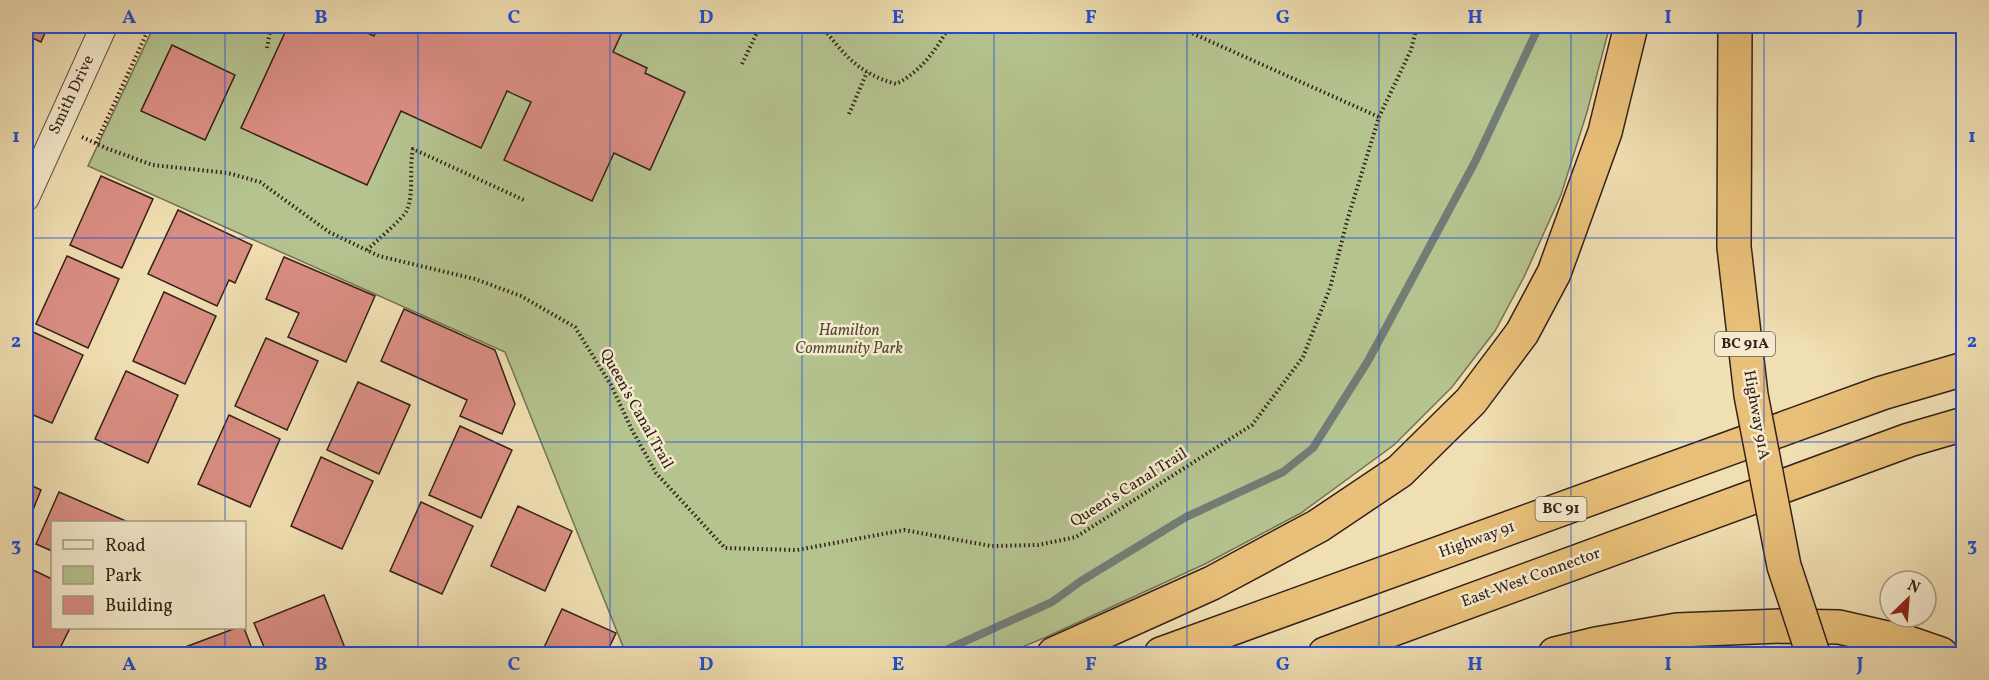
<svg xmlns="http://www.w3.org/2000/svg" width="1989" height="680" font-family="Vollkorn,serif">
<rect width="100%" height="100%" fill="#f0dfb2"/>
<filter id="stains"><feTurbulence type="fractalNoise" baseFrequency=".00333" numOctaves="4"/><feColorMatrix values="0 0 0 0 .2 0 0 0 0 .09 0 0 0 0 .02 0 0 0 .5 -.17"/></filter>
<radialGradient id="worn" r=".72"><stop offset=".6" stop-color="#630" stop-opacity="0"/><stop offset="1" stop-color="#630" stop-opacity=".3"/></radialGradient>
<polygon fill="#b5c38f" stroke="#747254" stroke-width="1.5" points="154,26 1602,26 1609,29 1587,112 1561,195 1524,277 1495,331 1452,387 1394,445 1301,513 1205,564 1044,638 1005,654 626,654 505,352 88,166"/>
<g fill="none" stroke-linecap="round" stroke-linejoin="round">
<polyline stroke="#727d76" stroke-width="8" points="937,654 1052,602 1081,581 1186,517 1283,472 1313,448 1368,361 1476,160 1539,26"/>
</g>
<g fill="#da8e83" stroke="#34211a" stroke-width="1.5">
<polygon points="26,26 48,26 41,42 26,35"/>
<polygon points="288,26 352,26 374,36 378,26 625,26 613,52 647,68 645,73 685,92 650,170 614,153 592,201 504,160 531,102 507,91 481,148 401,111 367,185 241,128"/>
<polygon points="172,45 235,75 205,140 141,111"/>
<polygon points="101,176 153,199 122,268 70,245"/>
<polygon points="178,210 252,245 235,283 229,280 217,306 148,274"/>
<polygon points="67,256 119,279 88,348 36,324"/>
<polygon points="284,257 375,296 346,362 288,337 299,313 266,299"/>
<polygon points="164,292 216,316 185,384 133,361"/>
<polygon points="404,309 495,350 515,404 502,434 460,416 467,400 381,361"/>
<polygon points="31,331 83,355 52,423 26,412 26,343"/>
<polygon points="266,338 318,361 287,430 235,406"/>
<polygon points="126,371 178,395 148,463 95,439"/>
<polygon points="358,382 410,405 379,474 327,450"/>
<polygon points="229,415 280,439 250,507 198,484"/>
<polygon points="460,426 512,450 481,518 429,495"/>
<polygon points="321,457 373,481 342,549 291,526"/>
<polygon points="26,483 41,490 26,527"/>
<polygon points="59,492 128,522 52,522 52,551 36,544"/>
<polygon points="421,502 473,526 442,594 390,571"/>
<polygon points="518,506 572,531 545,591 491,566"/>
<polygon points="33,570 52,579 52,628 70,628 57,654 38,654 26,649 26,586"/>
<polygon points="324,595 345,648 329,654 267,654 254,623"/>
<polygon points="562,609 616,633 606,654 541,654"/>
<polygon points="236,628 244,628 254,654 173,654 172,652"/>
</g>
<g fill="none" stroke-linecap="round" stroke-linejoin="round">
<defs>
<polyline id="minor" points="26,198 104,26"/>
<g id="motorway">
<polyline points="1054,654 1212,583 1318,526 1400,471 1471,401 1522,333 1554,273 1605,132 1631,26"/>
<polyline points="1161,654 1882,393 1964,369"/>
<polyline points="1325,654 1909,440 1964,424"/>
<polyline points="1555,654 1596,644 1677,630 1781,626 1839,627 1909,643 1941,654"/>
</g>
</defs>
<use href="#minor" stroke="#635040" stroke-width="28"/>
<use href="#motorway" stroke="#34211a" stroke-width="36"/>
<g stroke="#34211a" stroke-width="4" stroke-dasharray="1.5 3" stroke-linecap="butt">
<path d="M822,26C844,55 858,73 896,84C920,72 937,50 949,26"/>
<polyline points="1176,26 1379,117"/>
<polyline points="267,48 271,26"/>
<polyline points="742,64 760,26"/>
<polyline points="849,114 867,72"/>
<polyline points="82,137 108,149 153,165 228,173 260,182 329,232 379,256 475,279 521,296 575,327 611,385 632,430 656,473 725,548 797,550 904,530 991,546 1038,545 1076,537 1252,425 1303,357 1330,288 1347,221 1379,117 1411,50 1417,26"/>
<polyline points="96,143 150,26"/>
<path d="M367,250C375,242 403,219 407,210C414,194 409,167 413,149L526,201"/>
</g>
<use href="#minor" stroke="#f5eacd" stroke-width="26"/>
<use href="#motorway" stroke="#e8c079" stroke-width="33"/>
<defs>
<polyline id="motorway-bridge" points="1735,26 1734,247 1751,395 1784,566 1813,654"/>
</defs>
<use href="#motorway-bridge" stroke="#34211a" stroke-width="36" stroke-linecap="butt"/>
<use href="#motorway-bridge" stroke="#e8c079" stroke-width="33"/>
</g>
<path fill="none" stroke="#1d4ed8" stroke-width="1.5" stroke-opacity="0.55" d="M225,26V522M418,26V654M610,26V654M802,26V654M994,26V654M1187,26V654M1379,26V654M1571,26V654M1764,26V654M26,238H1964M26,442H1964M225,628V654"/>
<g text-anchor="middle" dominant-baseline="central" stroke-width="5" stroke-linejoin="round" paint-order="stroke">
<g fill="#f5eacd" stroke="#6e5d50" stroke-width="1.5">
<rect x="1715" y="332" width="60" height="24" rx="4.5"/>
<rect x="1535.5" y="497" width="51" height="24" rx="4.5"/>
</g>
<g font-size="15" font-weight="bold" fill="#34211a">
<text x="1745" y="344">BC 91A</text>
<text x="1561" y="509">BC 91</text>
</g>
<g font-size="16" fill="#34211a" stroke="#f5eacd">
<text transform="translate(72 95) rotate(-65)">Smith Drive</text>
<text transform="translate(636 409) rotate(61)">Queen's Canal Trail</text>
<text transform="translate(1756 415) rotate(80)">Highway 91A</text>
<text transform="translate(1129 488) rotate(-32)">Queen's Canal Trail</text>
<text transform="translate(1477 540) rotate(-20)">Highway 91</text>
<text transform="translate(1531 578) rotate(-20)">East-West Connector</text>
</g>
<g font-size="16" font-style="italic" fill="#544a37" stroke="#f5eacd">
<text x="849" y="331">Hamilton<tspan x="849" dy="18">Community Park</tspan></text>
</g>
</g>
<rect width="1989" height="680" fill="none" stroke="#f0dfb2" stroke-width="66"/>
<rect x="51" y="521" width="195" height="108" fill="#f5eacd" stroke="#a89a85" stroke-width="1.5"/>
<rect x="63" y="540" width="30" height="9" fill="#f5eacd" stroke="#a89a85" stroke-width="1.5"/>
<text x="105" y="551" font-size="18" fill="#34211a">Road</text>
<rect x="63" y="566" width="30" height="18" fill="#b5c38f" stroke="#a89a85" stroke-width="1.5"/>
<text x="105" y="581" font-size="18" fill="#34211a">Park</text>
<rect x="63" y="596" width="30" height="18" fill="#da8e83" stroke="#a89a85" stroke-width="1.5"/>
<text x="105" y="611" font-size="18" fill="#34211a">Building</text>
<g transform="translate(1908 599) rotate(25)"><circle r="28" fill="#f5eacd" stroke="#a89a85" stroke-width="1.5"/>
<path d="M0-4.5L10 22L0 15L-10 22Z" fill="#8f2418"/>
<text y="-9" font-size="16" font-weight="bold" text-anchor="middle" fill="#34211a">N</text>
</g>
<rect x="33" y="33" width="1923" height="614" fill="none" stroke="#1d4ed8" stroke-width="2"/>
<g font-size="20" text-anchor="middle" font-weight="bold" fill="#1d4ed8">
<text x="129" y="23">A</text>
<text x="321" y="23">B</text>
<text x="514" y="23">C</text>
<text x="706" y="23">D</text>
<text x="898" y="23">E</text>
<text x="1091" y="23">F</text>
<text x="1283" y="23">G</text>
<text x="1475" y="23">H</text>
<text x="1668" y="23">I</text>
<text x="1860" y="23">J</text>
<text x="16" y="142">1</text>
<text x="1972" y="142">1</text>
<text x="16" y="347">2</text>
<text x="1972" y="347">2</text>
<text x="16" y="551">3</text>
<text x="1972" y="551">3</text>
<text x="129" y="670">A</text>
<text x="321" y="670">B</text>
<text x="514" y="670">C</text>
<text x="706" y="670">D</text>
<text x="898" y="670">E</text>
<text x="1091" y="670">F</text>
<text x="1283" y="670">G</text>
<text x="1475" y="670">H</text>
<text x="1668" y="670">I</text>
<text x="1860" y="670">J</text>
</g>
<rect width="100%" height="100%" filter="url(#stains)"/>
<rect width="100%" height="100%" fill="url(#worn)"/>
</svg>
